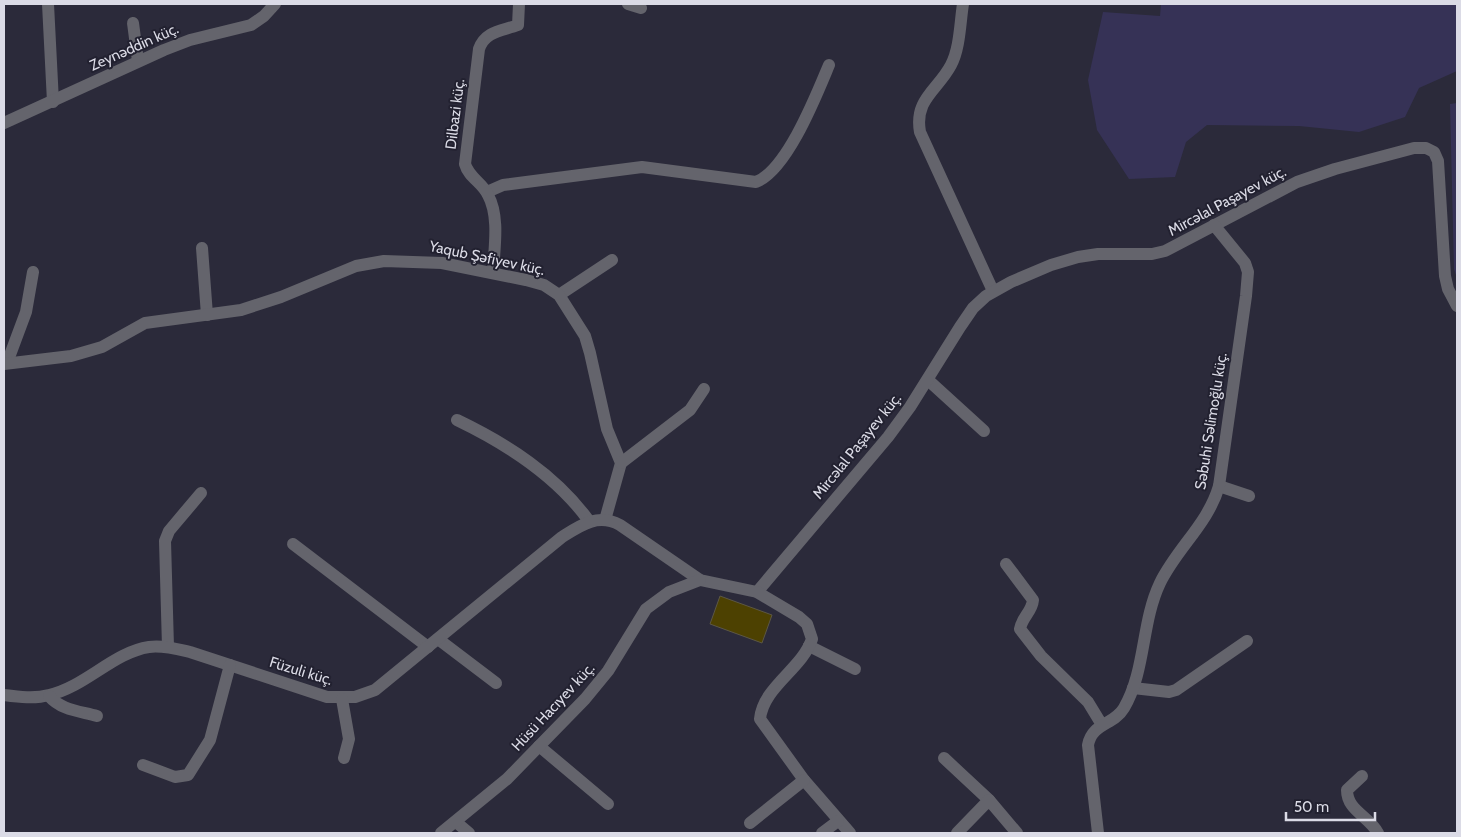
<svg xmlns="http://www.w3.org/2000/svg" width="1461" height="837" font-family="Cabin,sans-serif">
<rect width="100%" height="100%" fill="#2b2a3a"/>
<g fill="#363256">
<polygon points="1161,4 1457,4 1457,71 1419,88 1405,117 1359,132 1299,126 1207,125 1186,142 1175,177 1129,179 1097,130 1088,80 1103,12 1160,16"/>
<polygon points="1457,103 1457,278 1454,269 1450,104"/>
</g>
<polygon fill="#4d4101" stroke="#5c5745" points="720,596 772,615 762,643 710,624"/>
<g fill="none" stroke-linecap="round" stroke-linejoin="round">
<g stroke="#64646c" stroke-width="12">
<polyline points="48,4 53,102"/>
<polyline points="628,4 641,8"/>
<path d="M963,4C960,23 960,48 951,65C938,90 914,99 920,132L993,291"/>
<polyline points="133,23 138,61"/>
<polyline points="4,123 164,50 190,40 251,25 264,16 275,4"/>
<path d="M487,192L503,185L642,167L756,182C787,170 816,96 829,65"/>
<polyline points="202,248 207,315"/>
<path d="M493,273C494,249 500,217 488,195C482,182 469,178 465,164L479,49C485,31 502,31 518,25L519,4"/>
<polyline points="559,295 612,260"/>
<polyline points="7,363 26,312 33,272"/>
<polyline points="4,364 71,356 102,347 145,323 241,310 281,297 356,266 384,261 442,263 526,280 544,285 559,295 585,336 590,353 607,429 621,463 605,520"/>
<polyline points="928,380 984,431"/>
<path d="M457,420C507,444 556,475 589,521"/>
<polyline points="621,463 690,410 704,389"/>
<polyline points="1219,486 1249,496"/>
<polyline points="293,544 428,647"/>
<path d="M1006,564L1033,600C1032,612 1022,617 1020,629L1041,656L1088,702L1102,725"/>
<polyline points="757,592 888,437 910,407 960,327 973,308 986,296 1011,282 1051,265 1078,257 1098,254 1152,254 1165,251 1297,182 1335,169 1414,148 1426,148 1434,152 1438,161 1445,276 1448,289 1457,306"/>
<polyline points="438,639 496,683"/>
<polyline points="809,646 855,669"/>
<polyline points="168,647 165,541 169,531 201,493"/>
<polyline points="1133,688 1169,692 1176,690 1247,641"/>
<path d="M4,695C19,697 35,699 49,695C85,687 114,652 149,647C162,645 177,649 190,652L327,697H355L375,690L562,537C581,525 598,513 620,525L700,580L757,592L799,617L807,624L812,639C802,669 763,687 760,719L804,780L850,833"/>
<path d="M49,696C61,710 79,711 97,716"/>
<polyline points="342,699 349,739 344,758"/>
<polyline points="539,746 608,804"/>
<polyline points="944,758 989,800"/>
<polyline points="143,765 175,777 188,775 210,740 230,665"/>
<path d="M1362,776L1347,790C1347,811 1369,816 1378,833"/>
<polyline points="456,822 469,833"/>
<polyline points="750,823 804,780"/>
<polyline points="441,833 507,779 585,699 608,671 646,609 669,592 700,580"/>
<polyline points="822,833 838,821"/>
<polyline points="957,833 989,800 1017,833"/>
<path d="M1098,833L1088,745C1092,723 1114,725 1124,708C1146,670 1141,623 1160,583C1177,548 1208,524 1219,486L1246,296L1248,272L1245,263L1214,225"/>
</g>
</g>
<g text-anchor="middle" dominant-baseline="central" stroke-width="4" stroke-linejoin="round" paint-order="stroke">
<g font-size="15" fill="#dbdbe6" stroke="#222130">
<text transform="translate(134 47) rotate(-24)">Zeynəddin küç.</text>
<text transform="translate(455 114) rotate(-83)">Dilbazi küç.</text>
<text transform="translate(1227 201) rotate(-28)">Mircəlal Paşayev küç.</text>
<text transform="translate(487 258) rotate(12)">Yaqub Şəfiyev küç.</text>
<text transform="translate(1211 421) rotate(-81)">Səbuhi Səlimoğlu küç.</text>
<text transform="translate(857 446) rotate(-51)">Mircəlal Paşayev küç.</text>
<text transform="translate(301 671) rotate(17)">Füzuli küç.</text>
<text transform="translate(553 707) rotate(-47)">Hüsü Hacıyev küç.</text>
</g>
</g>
<rect width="1461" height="837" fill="none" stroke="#dbdbe6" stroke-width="10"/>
<path d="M1286 812v8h89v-8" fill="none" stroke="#dbdbe6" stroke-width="2.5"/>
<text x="1294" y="812" font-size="15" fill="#dbdbe6" stroke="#222130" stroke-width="4" paint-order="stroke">50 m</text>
</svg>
